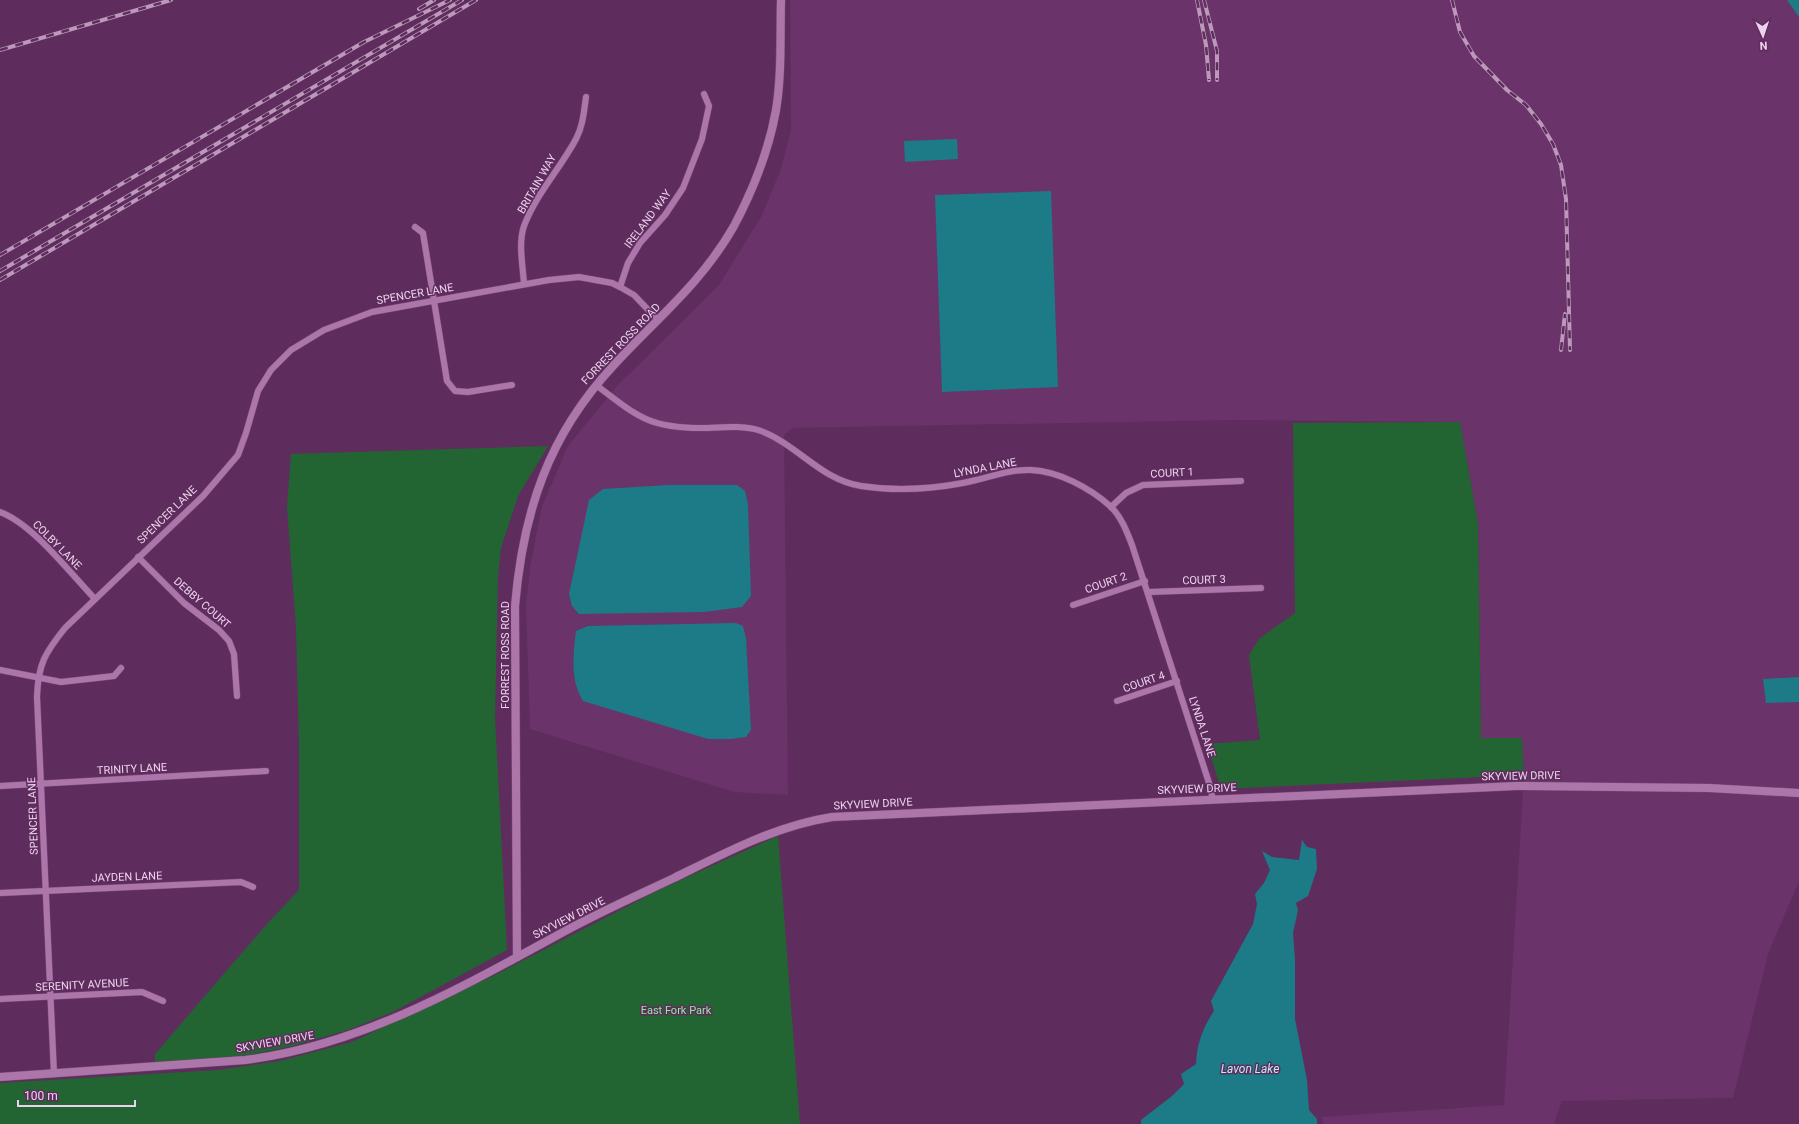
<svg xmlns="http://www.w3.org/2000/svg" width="1799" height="1124" font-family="Roboto,sans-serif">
<rect width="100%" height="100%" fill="#5e2d5d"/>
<polygon fill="#6a3369" points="790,0 1799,0 1799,881 1768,954 1733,1098 1562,1101 1554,1124 1324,1124 1321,1117 1504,1105 1524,775 1521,738 1481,739 1478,523 1460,422 1230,420 792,428 784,435 788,795 734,792 530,729 526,606 530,567 542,506 568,446 617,386 719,285 761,217 781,169 791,130"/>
<g fill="#236532">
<polygon points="1460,422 1478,523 1481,738 1522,738 1524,775 1221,789 1207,744 1260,740 1249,655 1259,639 1295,613 1293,423"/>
<polygon points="548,446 518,496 501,548 498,576 495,717 507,950 393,1012 348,1030 293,1046 249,1055 155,1063 155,1054 266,925 299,890 299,745 296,627 287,507 291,454"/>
<polygon points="778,836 800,1124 0,1124 0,1083 218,1070 280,1061 352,1042 493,976 661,889"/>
</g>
<g fill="#1c7b87">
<polygon points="1787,0 1799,0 1799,17"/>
<polygon points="957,139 958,159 905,162 904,141"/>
<polygon points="1051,191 1058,387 942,392 935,195"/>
<polygon points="669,485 737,485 745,491 748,504 751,596 742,607 704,612 579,614 572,606 569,594 589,500 603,489"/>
<path d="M736,623L743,626L746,638L751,730L746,737L731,739H708L583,701C570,680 573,655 576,631L588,626Z"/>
<polygon points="1799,677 1799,702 1766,703 1763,679"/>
<path d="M1302,840L1307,847L1316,849L1317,869L1308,896L1296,903L1298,910L1293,933L1295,960V1019L1307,1080L1309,1110L1317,1119V1124H1141V1120L1172,1096L1184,1084L1181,1074L1196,1064C1197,1044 1202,1029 1214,1011L1211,1001L1253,924L1257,904L1255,894L1264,883L1270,870L1262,851L1272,857L1299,860Z"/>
</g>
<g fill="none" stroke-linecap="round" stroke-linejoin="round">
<defs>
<g id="street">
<polyline points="415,227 423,233 447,381 455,391 468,392 512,385"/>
<path d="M524,284C523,267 518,243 524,226C536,194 560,169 576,139C583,126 584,111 586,97"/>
<polyline points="620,287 628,263 640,243 665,215 683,188 702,139 709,106 704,94"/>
<path d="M596,385C639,418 651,429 707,428C724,427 745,425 761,431C798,445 821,480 861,486C893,491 931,489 963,483C986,479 1008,469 1031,470C1058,471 1090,488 1110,506C1121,516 1127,532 1132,545L1210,786L1213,800"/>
<polyline points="1111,507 1126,493 1143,485 1241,481"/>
<path d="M0,512C33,524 70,573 95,599"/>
<polyline points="138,557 184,603 219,630 229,641 234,654 237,696"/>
<polyline points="1149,592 1261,588"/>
<polyline points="1073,605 1145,581"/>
<polyline points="0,670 61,682 114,676 121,668"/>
<polyline points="1117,701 1177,681"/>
<polyline points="0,786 266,771"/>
<polyline points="0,893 241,882 253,887"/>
<polyline points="0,999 142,992 163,1001"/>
<path d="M54,1074L37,697C38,664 45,653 65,628L203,496L238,455L246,433L258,391L271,370L291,350L324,330L372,312L549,280L579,277L612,283L620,287L634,295L658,320"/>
</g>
<g id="secondary">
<path d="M517,957L515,606C523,512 548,436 613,366C657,318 701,284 734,226C753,190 769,150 776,110C782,74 780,36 781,0"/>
<path d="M0,1077L245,1060C363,1045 464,986 567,930C602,911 638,895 674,878C725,853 775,826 832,817L1516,786L1709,788L1799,793"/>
</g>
</defs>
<use href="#street" stroke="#764b75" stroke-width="7"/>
<use href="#secondary" stroke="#764b75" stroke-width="9"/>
<use href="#street" stroke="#ad76ab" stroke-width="6"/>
<use href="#secondary" stroke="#ad76ab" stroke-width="8"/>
<defs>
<g id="rail">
<polyline points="1197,0 1206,45 1209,80"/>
<polyline points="1204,0 1217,51 1217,80"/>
<polyline points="1452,0 1460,32 1474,56 1507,90 1526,105 1541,124 1553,144 1561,165 1566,199 1570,350"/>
<polyline points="419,9 434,0"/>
<polyline points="0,50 171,0"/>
<polyline points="0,255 364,42 450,0"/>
<polyline points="0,271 462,0"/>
<polyline points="0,280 476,0"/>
<polyline points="1561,350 1565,314"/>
</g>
</defs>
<use href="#rail" stroke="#bc98bb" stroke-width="4"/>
<use href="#rail" stroke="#5e2d5d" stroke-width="2.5" stroke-dasharray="8" stroke-linecap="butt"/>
</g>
<g text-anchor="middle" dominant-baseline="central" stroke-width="3" stroke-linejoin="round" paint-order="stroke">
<g font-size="11" fill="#eed1ed" stroke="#5e2d5d">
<text transform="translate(537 184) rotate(-60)">BRITAIN WAY</text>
<text transform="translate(648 219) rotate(-53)">IRELAND WAY</text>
<text transform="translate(415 294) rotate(-10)">SPENCER LANE</text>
<text transform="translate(621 344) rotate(-46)">FORREST ROSS ROAD</text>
<text transform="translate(985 468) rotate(-11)">LYNDA LANE</text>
<text transform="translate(1172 473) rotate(-3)">COURT 1</text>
<text transform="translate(167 515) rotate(-44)">SPENCER LANE</text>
<text transform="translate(57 545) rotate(45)">COLBY LANE</text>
<text transform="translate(1204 580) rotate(-2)">COURT 3</text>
<text transform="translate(1106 583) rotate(-19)">COURT 2</text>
<text transform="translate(202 603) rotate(41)">DEBBY COURT</text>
<text transform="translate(505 655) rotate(-90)">FORREST ROSS ROAD</text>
<text transform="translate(1144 682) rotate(-19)">COURT 4</text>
<text transform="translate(1202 727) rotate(72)">LYNDA LANE</text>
<text transform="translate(132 769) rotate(-3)">TRINITY LANE</text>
<text transform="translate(1521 776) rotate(-1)">SKYVIEW DRIVE</text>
<text transform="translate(1197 789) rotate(-2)">SKYVIEW DRIVE</text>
<text transform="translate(873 804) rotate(-3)">SKYVIEW DRIVE</text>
<text transform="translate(33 816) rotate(-92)">SPENCER LANE</text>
<text transform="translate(127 877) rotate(-2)">JAYDEN LANE</text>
<text transform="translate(569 918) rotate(-27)">SKYVIEW DRIVE</text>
<text transform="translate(82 985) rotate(-3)">SERENITY AVENUE</text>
<text transform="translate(275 1042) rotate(-10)">SKYVIEW DRIVE</text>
</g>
<g font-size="11" fill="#91ea9e" stroke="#5e2d5d">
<text x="676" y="1010">East Fork Park</text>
</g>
<g font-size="12" font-style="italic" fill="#b9eef6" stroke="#5e2d5d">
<text x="1250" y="1069">Lavon Lake</text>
</g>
</g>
<g transform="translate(1763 36) rotate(177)" stroke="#5e2d5d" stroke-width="3" paint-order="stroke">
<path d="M0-3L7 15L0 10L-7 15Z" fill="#eed1ed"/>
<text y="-6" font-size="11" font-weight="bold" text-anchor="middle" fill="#eed1ed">N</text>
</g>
<path d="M18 1100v6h117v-6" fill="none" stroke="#eed1ed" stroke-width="2"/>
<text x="24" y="1100" font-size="12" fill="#eed1ed" stroke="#5e2d5d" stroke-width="3" paint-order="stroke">100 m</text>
</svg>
